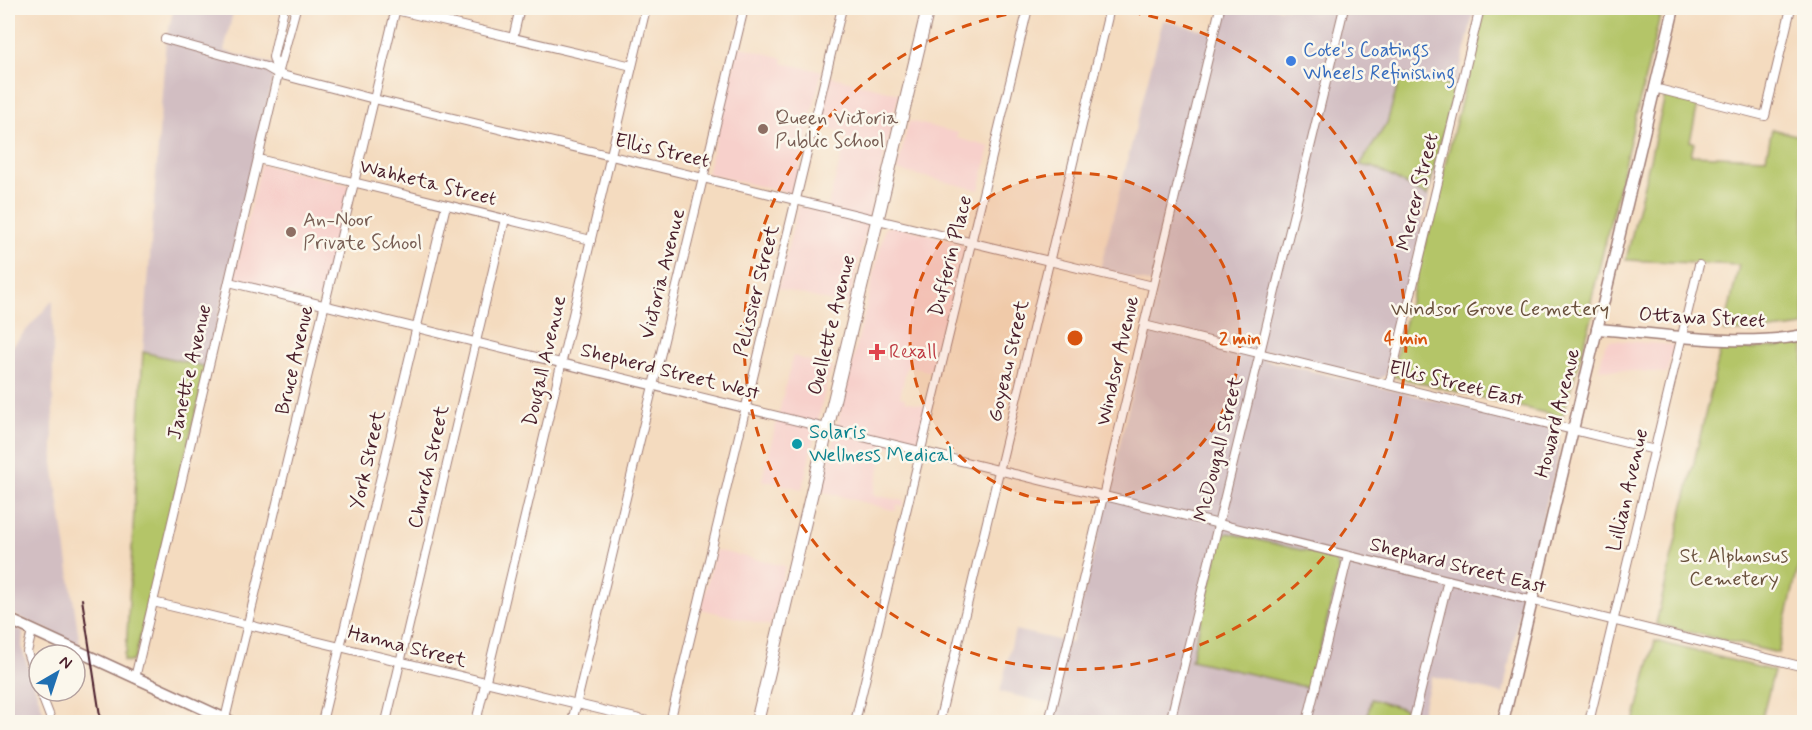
<svg xmlns="http://www.w3.org/2000/svg" width="1812" height="730" font-family="Mynerve,sans-serif">
<rect width="100%" height="100%" fill="#fbf7ec"/>
<filter id="ink" filterUnits="userSpaceOnUse"><feTurbulence type="fractalNoise" baseFrequency=".0167" numOctaves="2"/><feDisplacementMap in="SourceGraphic" scale="12" xChannelSelector="R" yChannelSelector="G"/><feConvolveMatrix kernelMatrix="1 2 1 2 8 2 1 2 1" color-interpolation-filters="sRGB"/></filter>
<filter id="wash" filterUnits="userSpaceOnUse"><feTurbulence type="fractalNoise" baseFrequency=".008" numOctaves="4" result="noise"/><feDisplacementMap in="SourceGraphic" scale="24" xChannelSelector="R" yChannelSelector="G"/><feGaussianBlur stdDeviation="1.35" result="paint"/><feColorMatrix in="noise" values="0 0 0 0 0 0 0 0 0 0 0 0 0 0 0 0 0 1.4 0 .05"/><feComposite in="paint" operator="in"/></filter>
<g filter="url(#wash)">
<rect width="100%" height="100%" fill="#f4dbbf"/>
<g fill="#f7d0cb">
<polygon points="738,46 783,58 782,63 822,71 793,194 707,174"/>
<polygon points="829,76 899,94 848,306 778,288 798,206 826,213 846,139 847,133 817,126"/>
<polygon points="909,121 958,133 957,138 990,147 979,190 897,170"/>
<polygon points="261,164 350,185 322,301 233,280"/>
<polygon points="894,225 961,243 966,249 936,373 907,366 900,397 905,398 905,401 928,406 919,444 913,453 886,446 873,495 904,501 903,507 897,504 896,511 821,491 885,228"/>
<polygon points="1610,340 1674,345 1667,373 1599,369 1605,345"/>
<polygon points="793,356 833,368 828,378 802,489 762,480"/>
<polygon points="715,550 785,566 771,626 701,609"/>
</g>
<g fill="#d2bec2">
<polygon points="174,8 234,8 224,51 276,65 207,367 143,352 166,39"/>
<polygon points="1224,8 1457,8 1474,12 1386,375 1379,379 1266,350 1264,360 1549,427 1560,436 1560,450 1519,614 1503,694 1432,676 1419,722 1052,722 1056,705 1000,692 1015,630 1071,643 1085,589 1158,285 1100,269 1163,20 1217,34"/>
<polygon points="53,300 53,463 80,645 8,612 8,351"/>
<polygon points="8,625 23,631 22,649 47,722 8,722"/>
</g>
<g fill="#b4c568" stroke="#7f724a" stroke-width="1.5">
<polygon points="1485,8 1662,8 1589,310 1593,315 1562,417 1391,376"/>
<polygon points="1401,74 1455,86 1427,196 1375,168 1360,165 1387,123"/>
<polygon points="1665,96 1698,104 1690,141 1694,143 1691,155 1766,158 1772,129 1804,137 1804,326 1755,332 1724,331 1739,265 1626,260"/>
<polygon points="1804,344 1804,543 1778,653 1656,624 1721,347 1751,349"/>
<polygon points="143,352 207,367 135,658 131,662 124,661 124,653 126,653"/>
<polygon points="1229,533 1331,557 1337,562 1339,572 1310,688 1191,660 1222,535"/>
<polygon points="1655,641 1774,671 1761,722 1634,722"/>
<polygon points="1371,699 1408,710 1405,722 1366,722"/>
</g>
</g>
<g filter="url(#ink)">
<g fill="none" stroke-linecap="round" stroke-linejoin="round">
<defs>
<g id="street">
<polyline points="387,8 632,66"/>
<polyline points="513,38 520,8"/>
<polyline points="165,39 266,67 278,74 374,99 1153,286"/>
<polyline points="278,74 273,57 284,8"/>
<polyline points="1654,88 1765,116 1791,8"/>
<polyline points="258,159 591,240"/>
<polyline points="229,282 1804,667"/>
<polyline points="1144,325 1655,450"/>
<polyline points="1389,385 1480,8"/>
<polyline points="153,602 652,722"/>
<polyline points="32,631 27,652 39,688"/>
<polyline points="135,678 277,78 296,8"/>
<polyline points="40,691 52,722"/>
<polyline points="225,719 396,8"/>
<polyline points="322,722 446,205"/>
<polyline points="386,722 505,219"/>
<polyline points="476,722 646,8"/>
<polyline points="572,722 744,8"/>
<polyline points="670,722 842,8"/>
<polyline points="855,722 1028,8"/>
<polyline points="939,722 1110,8"/>
<polyline points="1049,722 1220,8"/>
<polyline points="1170,722 1344,8"/>
<polyline points="1307,722 1348,556"/>
<polyline points="1413,722 1448,580"/>
<polyline points="1589,722 1699,265"/>
</g>
<g id="secondary">
<path d="M1597,329C1665,334 1737,348 1804,335"/>
<polyline points="8,619 232,722"/>
<polyline points="1503,722 1674,8"/>
</g>
<polyline id="primary" points="757,722 928,8"/>
</defs>
<use href="#street" stroke="#9f7d75" stroke-width="10"/>
<use href="#secondary" stroke="#9f7d75" stroke-width="13"/>
<use href="#primary" stroke="#9f7d75" stroke-width="14"/>
<use href="#street" stroke="#fff" stroke-width="8"/>
<use href="#secondary" stroke="#fff" stroke-width="10"/>
<use href="#primary" stroke="#fff" stroke-width="12"/>
<polyline stroke="#4a1f2b" stroke-width="2" points="82,599 101,722"/>
</g>
</g>
<circle cx="1075" cy="338" r="165" fill="#d8530f" fill-opacity=".12"/>
<g fill="none" stroke="#d8530f" stroke-width="3" stroke-dasharray="10 8">
<circle cx="1075" cy="338" r="165"/>
<path d="M1095 8A331 331 0 1 1 1055 8"/>
</g>
<circle fill="#3f7fe0" stroke="#fbf7ec" stroke-width="2" cx="1291" cy="61" r="6"/>
<g fill="#8d6e63" stroke="#fbf7ec" stroke-width="2">
<circle cx="763" cy="129" r="6"/>
<circle cx="291" cy="232" r="6"/>
</g>
<path fill="#e0444e" stroke="#fbf7ec" stroke-width="2" d="M874 343h6v6h6v6h-6v6h-6v-6h-6v-6h6z"/>
<circle fill="#0f9aa8" stroke="#fbf7ec" stroke-width="2" cx="797" cy="444" r="6"/>
<g text-anchor="middle" dominant-baseline="central" stroke-width="5" stroke-linejoin="round" paint-order="stroke">
<g font-size="20" fill="#366cbe" stroke="#fbf7ec" text-anchor="start">
<text x="1303" y="50">Cote's Coatings<tspan x="1303" dy="23">Wheels Refinishing</tspan></text>
</g>
<g font-size="20" fill="#785e54" stroke="#fbf7ec" text-anchor="start">
<text x="775" y="118">Queen Victoria<tspan x="775" dy="23">Public School</tspan></text>
<text x="303" y="220">An-Noor<tspan x="303" dy="23">Private School</tspan></text>
</g>
<g font-size="20" fill="#4a1f2b" stroke="#fbf7ec">
<text transform="translate(662 151) rotate(13)">Ellis Street</text>
<text transform="translate(428 183) rotate(14)">Wahketa Street</text>
<text transform="translate(1418 192) rotate(-76)">Mercer Street</text>
<text transform="translate(951 256) rotate(-76)">Dufferin Place</text>
<text transform="translate(663 274) rotate(-76)">Victoria Avenue</text>
<text transform="translate(757 291) rotate(-76)">Pelissier Street</text>
<text transform="translate(1702 318) rotate(3)">Ottawa Street</text>
<text transform="translate(832 325) rotate(-76)">Ouellette Avenue</text>
<text transform="translate(295 360) rotate(-77)">Bruce Avenue</text>
<text transform="translate(545 361) rotate(-77)">Dougall Avenue</text>
<text transform="translate(1009 361) rotate(-77)">Goyeau Street</text>
<text transform="translate(1118 361) rotate(-77)">Windsor Avenue</text>
<text transform="translate(190 372) rotate(-77)">Janette Avenue</text>
<text transform="translate(670 372) rotate(14)">Shepherd Street West</text>
<text transform="translate(1456 384) rotate(14)">Ellis Street East</text>
<text transform="translate(1558 413) rotate(-76)">Howard Avenue</text>
<text transform="translate(1219 449) rotate(-76)">McDougall Street</text>
<text transform="translate(368 460) rotate(-77)">York Street</text>
<text transform="translate(429 467) rotate(-77)">Church Street</text>
<text transform="translate(1628 490) rotate(-77)">Lillian Avenue</text>
<text transform="translate(1458 566) rotate(14)">Shephard Street East</text>
<text transform="translate(407 647) rotate(14)">Hanna Street</text>
</g>
<g font-size="20" fill="#6a513d" stroke="#fbf7ec">
<text x="1500" y="309">Windsor Grove Cemetery</text>
<text x="1734" y="556">St. Alphonsus<tspan x="1734" dy="23">Cemetery</tspan></text>
</g>
<g font-size="20" fill="#be3a42" stroke="#fbf7ec" text-anchor="start">
<text x="889" y="352">Rexall</text>
</g>
<g font-size="20" fill="#0d838f" stroke="#fbf7ec" text-anchor="start">
<text x="809" y="432">Solaris<tspan x="809" dy="23">Wellness Medical</tspan></text>
</g>
</g>
<circle cx="1075" cy="338" r="9" fill="#d8530f" stroke="#fbf7ec" stroke-width="3"/>
<g font-size="18" text-anchor="middle" font-weight="bold" fill="#d8530f" stroke="#fbf7ec" stroke-width="5" stroke-linejoin="round" paint-order="stroke">
<text x="1240" y="344">2 min</text>
<text x="1406" y="344">4 min</text>
</g>
<rect width="1812" height="730" fill="none" stroke="#fbf7ec" stroke-width="30"/>
<g transform="translate(57 673) rotate(39)"><circle r="28" fill="#fbf7ec" stroke="#b4a19f" stroke-width="1.5"/>
<path d="M0-4.5L10 22L0 15L-10 22Z" fill="#1f6fb2"/>
<text y="-9" font-size="16" font-weight="bold" text-anchor="middle" fill="#4a1f2b">N</text>
</g>
</svg>
